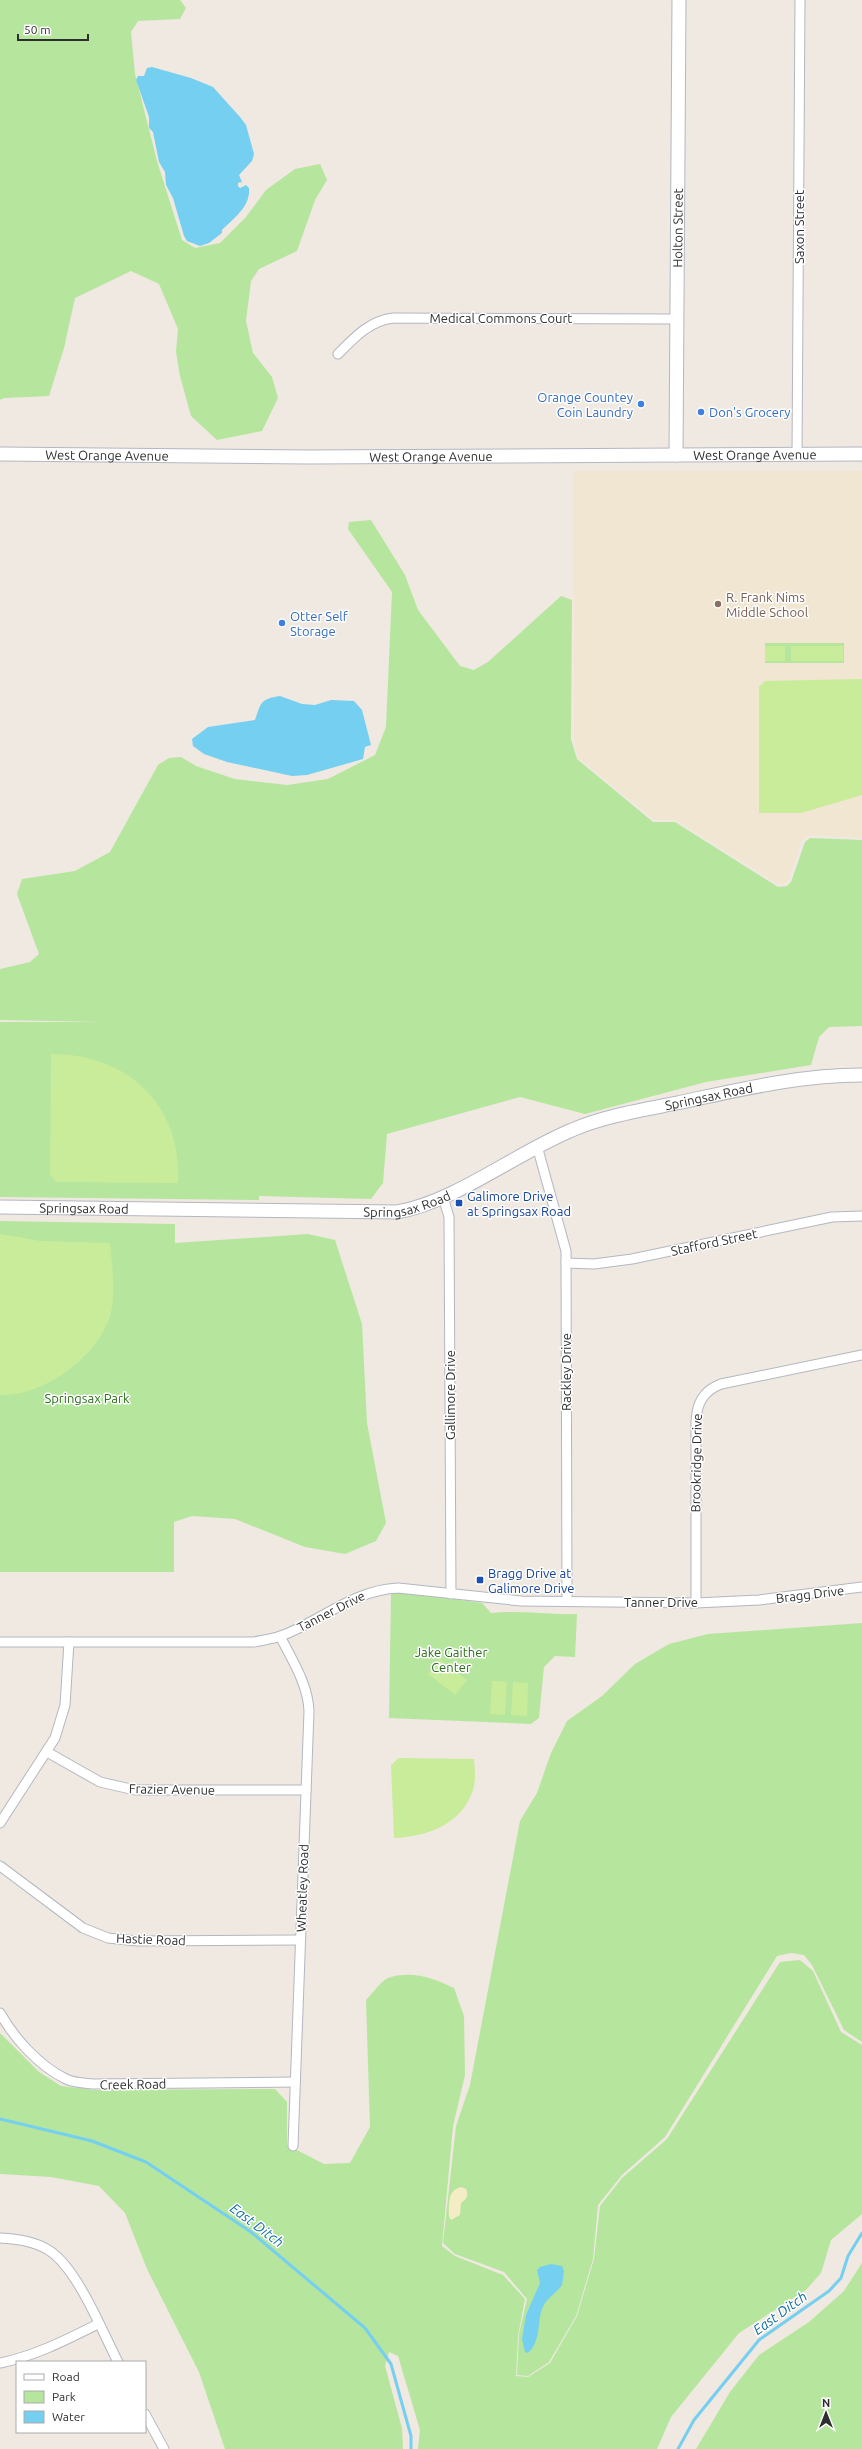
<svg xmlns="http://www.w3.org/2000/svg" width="862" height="2449" font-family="Ubuntu,sans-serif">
<rect width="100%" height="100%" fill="#efe9e1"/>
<polygon fill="#f0e6d1" points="574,471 862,471 862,838 810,835 802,840 789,878 785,884 778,884 676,820 654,820 578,757 574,738"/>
<g fill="#b6e59e">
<polygon points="0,0 180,0 186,8 180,19 138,21 131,32 135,74 157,161 182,240 195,248 220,243 246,217 266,190 295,169 320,164 327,180 315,200 297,251 259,269 251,281 246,321 253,353 272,377 278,398 262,431 217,440 191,416 180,376 176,352 178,329 159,284 131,271 75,298 64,348 49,396 4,398 0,400"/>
<polygon points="371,520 405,575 418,610 460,666 474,670 488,662 561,596 572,600 571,739 577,759 653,822 675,822 778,887 787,886 791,882 805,842 810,838 862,840 862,1026 829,1027 819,1037 811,1065 706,1082 585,1114 520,1097 387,1134 383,1183 371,1199 259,1196 259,1200 0,1197 0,1022 100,1022 0,1020 0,969 30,962 39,954 17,894 22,879 75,871 110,852 158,765 169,758 181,757 196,766 235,779 287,785 328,779 375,755 386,727 392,592 348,529 349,522"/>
<rect x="765" y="643" width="79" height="20"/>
<polygon points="0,1221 175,1224 175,1243 308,1234 335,1240 362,1324 367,1423 386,1523 376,1541 345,1554 305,1547 235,1519 192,1516 174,1522 174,1572 0,1572"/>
<path d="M391,1593H414L482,1603L491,1613C519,1610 548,1615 577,1614L575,1657L555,1656L544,1667L539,1718L531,1724L389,1718Z"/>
<polygon points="862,1623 862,2042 844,2030 812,1965 804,1955 791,1953 777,1956 665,2137 622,2175 598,2205 593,2259 576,2316 549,2362 528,2376 517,2375 519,2334 527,2299 504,2272 455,2254 443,2243 456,2126 470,2085 520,1821 537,1793 551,1753 567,1721 602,1696 635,1664 669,1644 708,1634"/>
<path d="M800,1960L813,1971L841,2032L862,2045V2214L831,2240L821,2273L806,2290L739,2333L671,2417L657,2449H418L420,2430L398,2356L389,2352L385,2366L402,2428L403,2449H225L199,2372L147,2269L125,2213L99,2186L51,2177L0,2174V2033L39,2072L61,2086L94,2090L275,2089L287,2102V2145L324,2164L350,2163L370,2127L366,2000C372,1994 381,1981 388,1978C411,1970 434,1978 454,1988L464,2016L465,2075L453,2126L442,2246L455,2256L503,2275L525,2299L518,2336L516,2376L528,2377L550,2363L577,2316L594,2259L600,2206L622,2178L667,2139L780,1962Z"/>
<polygon points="862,2263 862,2449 696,2449 730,2392 759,2355 809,2322 844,2291"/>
</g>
<path fill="#f3ecc5" d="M461,2187L466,2189C469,2195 467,2199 461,2203L460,2215L451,2220L449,2217C449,2205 447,2190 461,2187Z"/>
<g fill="#c9ec9a">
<rect x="765" y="646" width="20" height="15"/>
<rect x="791" y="646" width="52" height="15"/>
<polygon points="862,679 862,795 801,813 759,813 759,687 765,681"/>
<path d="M51,1054C127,1054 182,1104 178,1183L56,1182L50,1175Z"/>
<path d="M0,1234L41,1241L110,1243C112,1266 116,1290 111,1313C100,1355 44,1397 0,1395Z"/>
<polygon points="439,1659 467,1680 455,1695 428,1674"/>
<polygon points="492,1681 507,1682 505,1715 490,1714"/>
<polygon points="513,1682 528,1683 527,1716 511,1715"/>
<path d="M399,1758L474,1759C475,1770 476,1780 473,1790C462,1824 427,1837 394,1838L391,1765Z"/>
</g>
<g fill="#75cff0">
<path d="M152,67L191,78L213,87L240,117L246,125L254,154L252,161L239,175L242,182L238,183V186L240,188L246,185L249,188C251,206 234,218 222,230V233L209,243L200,246L187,241L184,236L173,198L166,185L165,172L159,162L153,132L149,128V117L136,80L138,76H144L147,68Z"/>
<path d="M280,696L302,704L315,705L331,700L354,701L362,710L371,745L365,747L363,759L307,775L292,776L227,762L204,754L193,746L192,739L208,727L255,720C261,703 260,699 280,696Z"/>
<path d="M551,2264L562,2266L564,2271L562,2285C555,2295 545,2298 541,2312C538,2323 540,2343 528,2353L525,2352L522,2339L526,2315L540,2283L537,2270L540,2267Z"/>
</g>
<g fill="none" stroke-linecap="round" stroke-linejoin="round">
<g stroke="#75cff0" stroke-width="3">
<polyline points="0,2119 92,2141 146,2162 251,2232 365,2328 391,2364 411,2436 411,2449"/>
<polyline points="678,2449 694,2420 759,2340 829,2291 841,2278 848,2256 862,2233"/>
</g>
<defs>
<g id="street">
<path d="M338,354C354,338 369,321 393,318L677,319"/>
<polyline points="797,455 800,0"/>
<polyline points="537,1146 566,1251 567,1601"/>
<polyline points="443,1197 449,1217 451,1594"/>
<polyline points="566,1263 594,1264 632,1259 832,1217 862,1216"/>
<path d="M696,1603V1421C697,1403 703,1391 721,1384L862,1355"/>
<path d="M280,1636C292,1660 308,1684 309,1711L293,2146"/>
<path d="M0,1642H254C263,1640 272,1639 281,1636C321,1621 353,1590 398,1588L521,1601L696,1603L759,1600L862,1587"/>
<polyline points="47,1752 100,1782 135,1790 306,1790"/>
<polyline points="0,1823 55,1738 65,1705 69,1642"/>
<polyline points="0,1866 83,1928 108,1938 137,1941 300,1940"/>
<path d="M0,2013C14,2038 39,2066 66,2079C74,2083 84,2083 93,2084L295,2082"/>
<path d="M0,2238C17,2239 35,2241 50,2251C78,2270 102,2331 118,2362"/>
<path d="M0,2363C35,2356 66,2340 98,2324"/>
<polyline points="145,2414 164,2449"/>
</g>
<g id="secondary">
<path id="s1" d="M0,454L308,457L862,454"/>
<path id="s2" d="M676,455L679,0"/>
<path id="s3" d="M0,1207L397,1212C455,1202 516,1153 572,1130C604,1116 642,1110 677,1103C738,1090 799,1075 862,1075"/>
</g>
</defs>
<use href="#street" stroke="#b4b7c1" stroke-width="11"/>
<use href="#secondary" stroke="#b4b7c1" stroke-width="15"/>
<use href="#street" stroke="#fff" stroke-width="9"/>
<use href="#secondary" stroke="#fff" stroke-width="13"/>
</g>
<g fill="#3f7fe0" stroke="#fff" stroke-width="1.5">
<circle cx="641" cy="404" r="4"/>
<circle cx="701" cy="412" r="4"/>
<circle cx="282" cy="623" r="4"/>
</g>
<circle fill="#8d6e63" stroke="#fff" stroke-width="1.5" cx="718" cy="604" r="4"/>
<g fill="#1a4fb4" stroke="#fff" stroke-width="1.5">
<rect x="455" y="1199" width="8" height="8" rx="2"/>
<rect x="476" y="1576" width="8" height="8" rx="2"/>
</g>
<g text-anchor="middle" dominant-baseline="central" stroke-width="3" stroke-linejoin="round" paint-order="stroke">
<g font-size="13" fill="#2e2e2e" stroke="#fff">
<text transform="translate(799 227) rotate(-90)">Saxon Street</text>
<text stroke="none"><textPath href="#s2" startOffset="227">Holton Street</textPath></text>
<text x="501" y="318">Medical Commons Court</text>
<text stroke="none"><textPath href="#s1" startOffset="107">West Orange Avenue</textPath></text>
<text stroke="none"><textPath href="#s1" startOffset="755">West Orange Avenue</textPath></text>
<text stroke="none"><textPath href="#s1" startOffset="431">West Orange Avenue</textPath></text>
<text stroke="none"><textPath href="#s3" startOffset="732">Springsax Road</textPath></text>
<text stroke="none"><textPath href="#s3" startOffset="408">Springsax Road</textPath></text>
<text stroke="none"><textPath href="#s3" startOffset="84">Springsax Road</textPath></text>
<text transform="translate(714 1242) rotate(-12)">Stafford Street</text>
<text transform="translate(566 1372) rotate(-90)">Rackley Drive</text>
<text transform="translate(450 1395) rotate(-90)">Gallimore Drive</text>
<text transform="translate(696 1463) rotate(-89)">Brookridge Drive</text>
<text transform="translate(810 1594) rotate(-7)">Bragg Drive</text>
<text x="661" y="1602">Tanner Drive</text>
<text transform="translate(331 1611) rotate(-27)">Tanner Drive</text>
<text transform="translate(172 1789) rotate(1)">Frazier Avenue</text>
<text transform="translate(302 1888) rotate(-88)">Wheatley Road</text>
<text transform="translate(151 1939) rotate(2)">Hastie Road</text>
<text transform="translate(133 2084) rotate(-1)">Creek Road</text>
</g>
<g font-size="13" fill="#366cbe" stroke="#fff" text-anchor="start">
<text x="633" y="397" text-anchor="end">Orange Countey<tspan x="633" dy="15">Coin Laundry</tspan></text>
<text x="709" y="412">Don's Grocery</text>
<text x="290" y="616">Otter Self<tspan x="290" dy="15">Storage</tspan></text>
</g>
<g font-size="13" fill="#785e54" stroke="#fff" text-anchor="start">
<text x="726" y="597">R. Frank Nims<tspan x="726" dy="15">Middle School</tspan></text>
</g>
<g font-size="13" fill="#164399" stroke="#fff" text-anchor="start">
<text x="467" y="1196">Galimore Drive<tspan x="467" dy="15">at Springsax Road</tspan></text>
<text x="488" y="1573">Bragg Drive at<tspan x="488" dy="15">Galimore Drive</tspan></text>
</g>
<g font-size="13" fill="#2c6e1b" stroke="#fff">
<text x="87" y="1398">Springsax Park</text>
<text x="451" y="1652">Jake Gaither<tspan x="451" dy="15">Center</tspan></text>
</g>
<g font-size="14" font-style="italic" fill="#0d6fa3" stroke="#fff">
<text transform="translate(257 2225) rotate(37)">East Ditch</text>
<text transform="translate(780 2313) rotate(-36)">East Ditch</text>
</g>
</g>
<rect x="16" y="2361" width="130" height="72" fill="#ffffff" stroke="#ababab"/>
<rect x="24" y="2374" width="20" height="6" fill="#ffffff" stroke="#ababab"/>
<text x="52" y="2381" font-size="12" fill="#2e2e2e">Road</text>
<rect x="24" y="2391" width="20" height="12" fill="#b6e59e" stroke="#ababab"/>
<text x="52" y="2401" font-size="12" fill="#2e2e2e">Park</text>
<rect x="24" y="2411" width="20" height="12" fill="#75cff0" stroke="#ababab"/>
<text x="52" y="2421" font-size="12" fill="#2e2e2e">Water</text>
<g transform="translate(826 2413)" stroke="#ffffff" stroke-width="3" paint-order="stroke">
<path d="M0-3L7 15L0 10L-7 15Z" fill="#2e2e2e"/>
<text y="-6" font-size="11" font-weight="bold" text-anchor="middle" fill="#2e2e2e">N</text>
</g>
<path d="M18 34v6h70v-6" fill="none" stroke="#2e2e2e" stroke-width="2"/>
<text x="24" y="34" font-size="12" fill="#2e2e2e" stroke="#ffffff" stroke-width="3" paint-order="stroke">50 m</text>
</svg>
